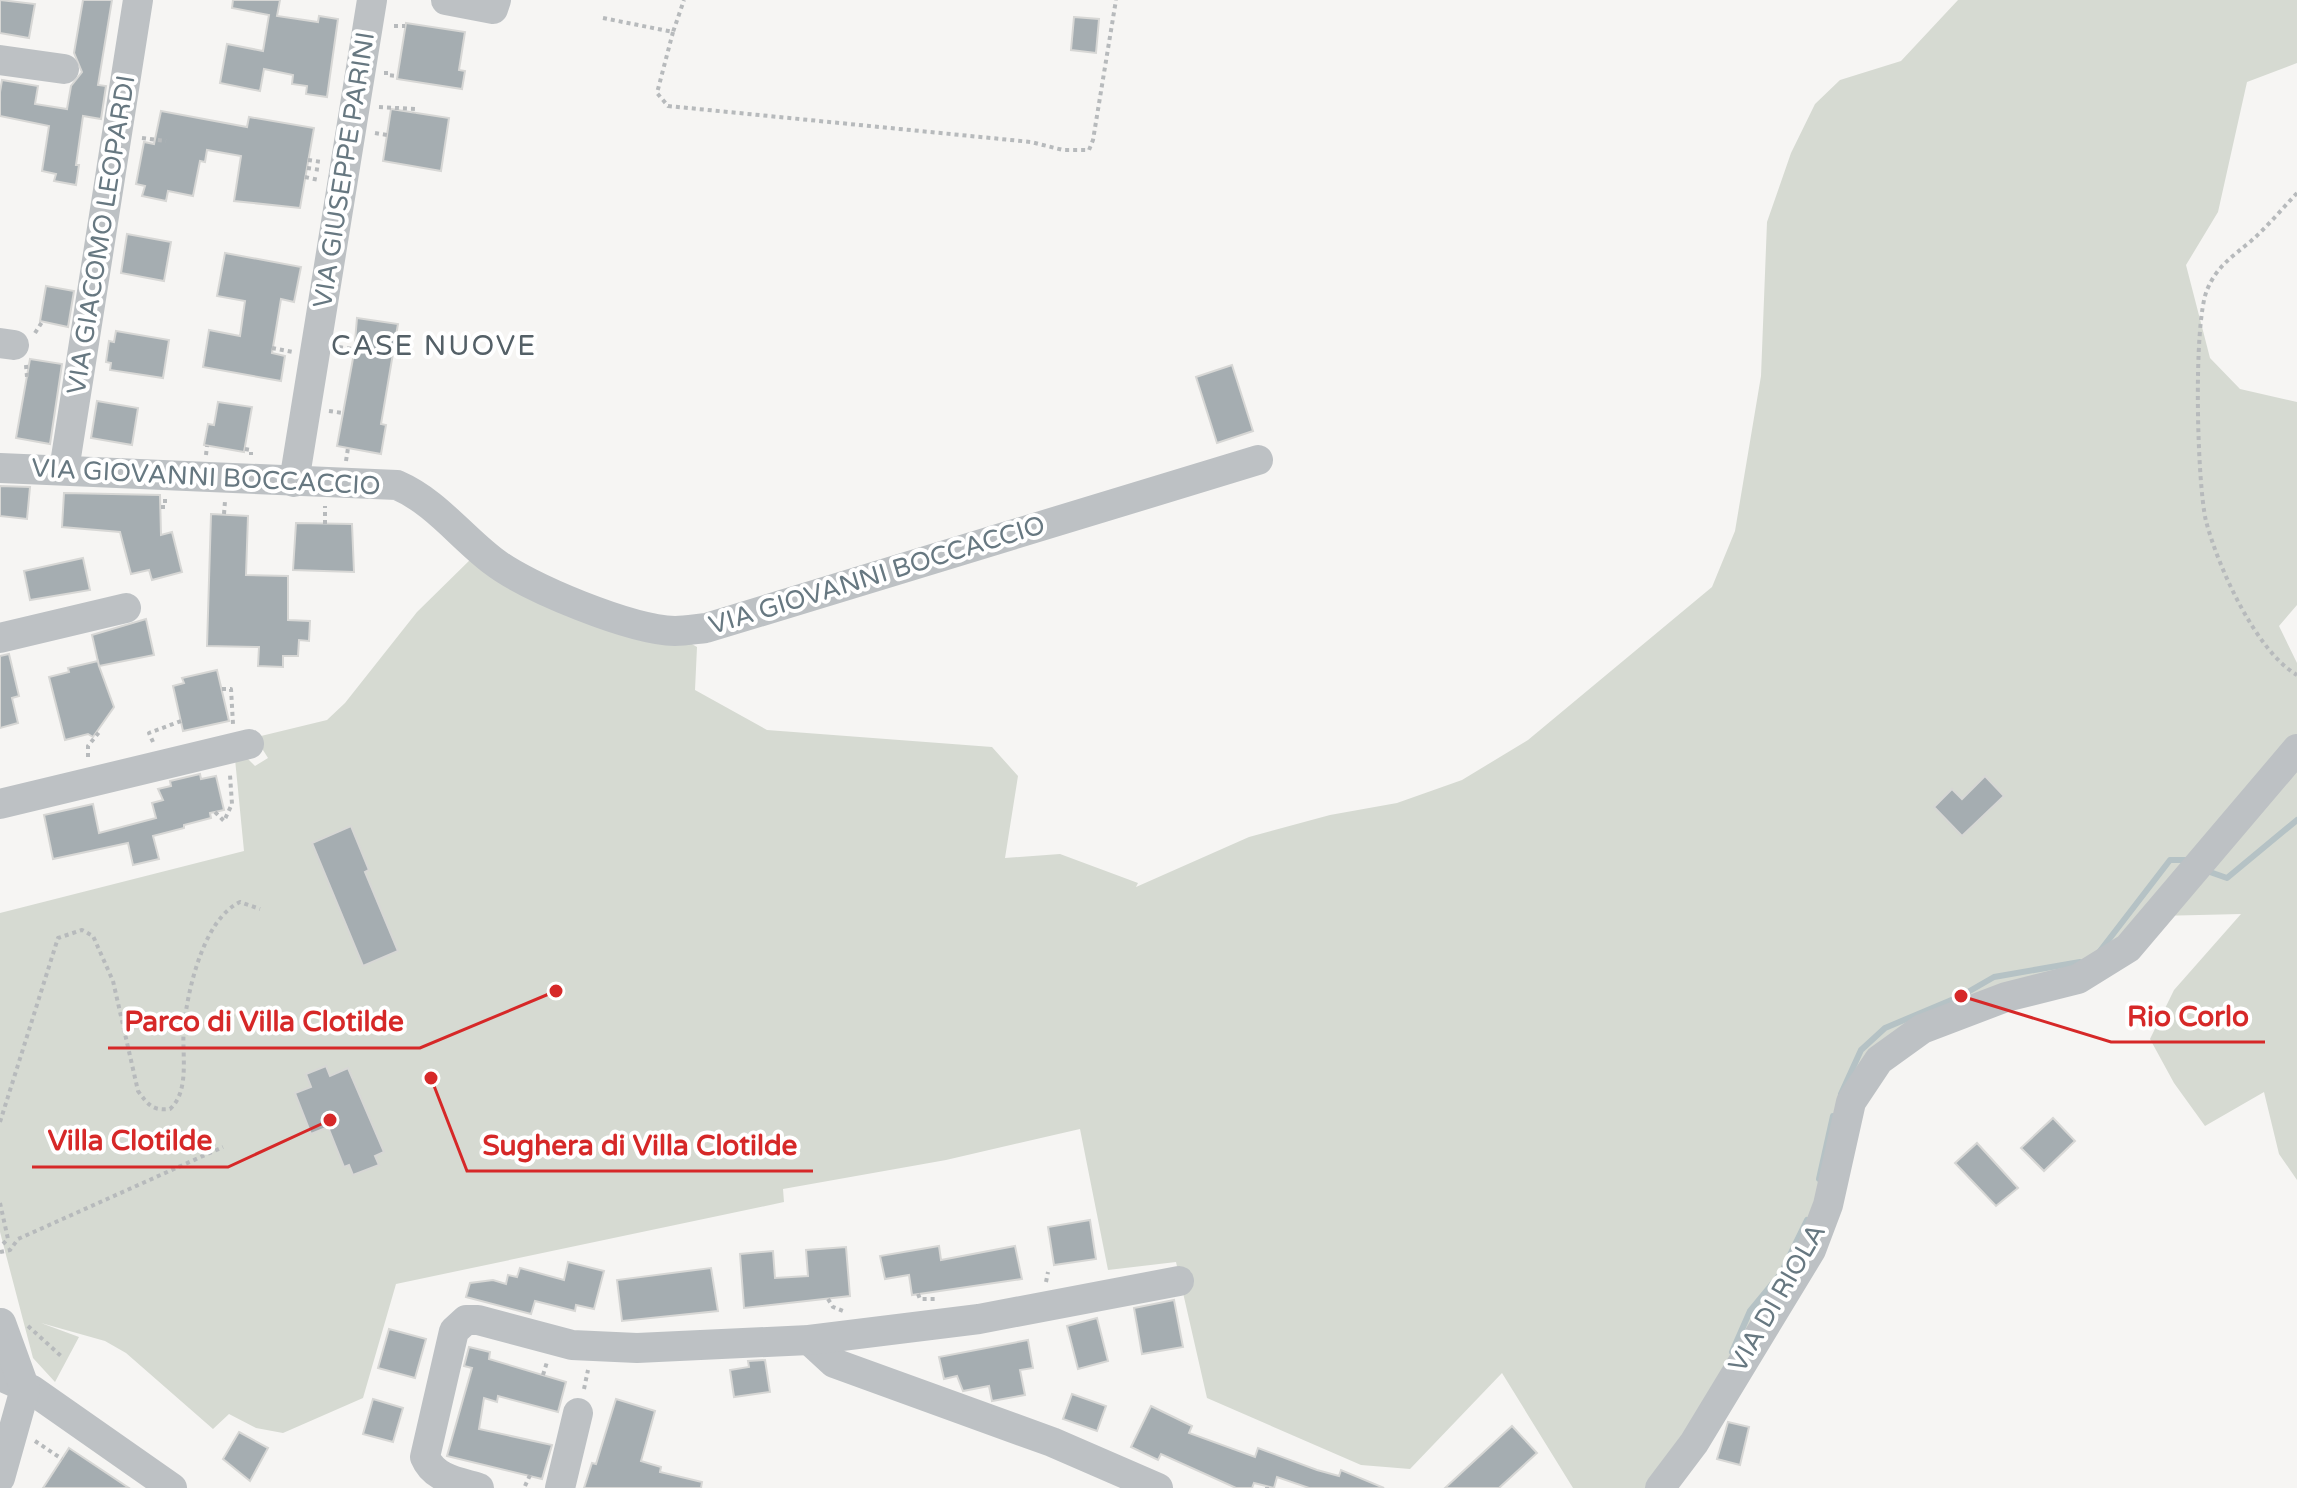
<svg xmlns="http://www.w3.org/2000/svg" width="2297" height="1488" font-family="'Varela Round',sans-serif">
<rect width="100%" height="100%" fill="#f6f5f3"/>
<polygon fill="#d6dad2" points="1958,0 2297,0 2297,63 2247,82 2218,212 2186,265 2210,358 2240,389 2297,402 2297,605 2279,626 2297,663 2297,1180 2279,1154 2264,1092 2205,1126 2174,1083 2150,1039 2174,990 2241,914 2157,916 2119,951 1885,1056 1834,1178 1674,1488 1573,1488 1502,1373 1410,1469 1361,1465 1207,1398 1176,1262 1108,1270 1080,1129 946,1160 783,1189 784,1202 396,1284 363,1398 283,1433 256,1428 229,1414 213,1429 126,1353 105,1341 41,1323 79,1337 55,1382 33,1358 0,1232 0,913 244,851 235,759 244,755 255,766 268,758 258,742 261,736 327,720 345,703 417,612 476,554 690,643 697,647 695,690 767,730 992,747 1018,776 1005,858 1060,854 1138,883 1136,887 1249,837 1330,815 1397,803 1462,780 1528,740 1712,587 1735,531 1761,376 1767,222 1791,153 1815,104 1840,80 1901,61"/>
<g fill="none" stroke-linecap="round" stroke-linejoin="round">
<g stroke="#b5c2c5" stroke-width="6">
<polyline points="2207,871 2227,878 2297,820"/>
<polyline points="2100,951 2170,860 2191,860"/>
<polyline points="1841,1094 1861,1050 1885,1028 1961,996 1994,977 2080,962"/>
<polyline points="1819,1179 1833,1116"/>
<polyline points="1784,1267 1807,1220"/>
<polyline points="1732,1352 1750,1311 1778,1277"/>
</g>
</g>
<g fill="#a5adb1" stroke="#d7d7d5" stroke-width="2">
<polygon points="0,0 35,4 29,38 0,33"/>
<polygon points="83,0 112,0 98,85 106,86 101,119 83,116 76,165 79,165 76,185 54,181 56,174 42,171 49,126 0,116 0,92 2,80 38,86 35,104 67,109 71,86 82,72 74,53"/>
<polygon points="233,0 280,0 277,16 318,22 319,16 338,19 327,97 306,94 307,86 292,84 293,75 264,69 260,91 220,83 227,44 263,51 269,15 232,8"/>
<polygon points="1074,17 1099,19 1096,53 1071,50"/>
<polygon points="406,23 465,32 459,70 465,71 462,89 397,79"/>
<polygon points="391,109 449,118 441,171 383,161"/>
<polygon points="161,111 247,127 249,117 314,128 300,208 234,201 241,156 207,150 205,162 200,161 193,196 168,191 166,201 142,196 145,186 136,184 144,142 154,144"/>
<polygon points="127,234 171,242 164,281 121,273"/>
<polygon points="225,253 301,267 294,302 281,299 272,353 285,356 281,381 203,367 209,330 240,336 245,301 217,296"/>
<polygon points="46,286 74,291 68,327 40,321"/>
<polygon points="357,318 398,324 381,424 386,425 381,454 337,446 354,353"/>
<polygon points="116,331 169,340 163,378 110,370 111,363 106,362 109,341 114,342"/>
<polygon points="30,359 62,364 50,444 16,438"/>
<polygon points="1232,365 1253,431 1217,443 1196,377"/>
<polygon points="97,401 138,408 132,445 91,438"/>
<polygon points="218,402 252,407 244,452 204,445 208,424 214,425"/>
<polygon points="0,486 30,487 27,519 0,516"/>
<polygon points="64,493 160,495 161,535 172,532 182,572 152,580 149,570 131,574 120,532 62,527"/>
<polygon points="211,514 248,516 246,575 288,576 288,620 310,621 309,641 299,640 298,656 283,656 283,667 258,666 259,647 207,646"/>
<polygon points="296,523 352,524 354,572 293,570"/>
<polygon points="83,558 90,590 30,600 24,571"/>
<polygon points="146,619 154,655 99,666 114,707 93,737 88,734 65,740 49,677 69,672 68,668 98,661 99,666 92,635"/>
<polygon points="9,654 19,696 12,698 18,723 0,728 0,656"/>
<polygon points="217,670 229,721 183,731 173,686 184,683 182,678"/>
<polygon points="200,774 201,779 216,776 224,810 210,813 211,818 184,825 184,828 153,836 159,859 133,865 128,843 53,859 44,815 93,804 99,833 156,818 152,803 163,800 158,789 171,786 170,781"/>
<polygon points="1985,776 2004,796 1962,836 1934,807 1952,789 1962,799"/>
<polygon points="351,826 369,870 365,872 398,951 363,966 312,843"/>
<polygon points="326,1066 330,1076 348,1068 384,1152 375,1156 379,1165 353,1175 349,1165 344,1167 328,1127 311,1134 295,1093 311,1087 306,1074"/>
<polygon points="2053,1118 2075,1141 2044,1171 2021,1148"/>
<polygon points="1977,1143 2018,1188 1996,1206 1955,1163"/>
<polygon points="1090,1220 1096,1259 1054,1265 1048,1227"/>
<polygon points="939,1246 941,1260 1015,1246 1022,1279 912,1295 909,1275 885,1279 880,1256"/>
<polygon points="846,1247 850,1296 744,1308 740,1254 773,1251 775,1278 808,1276 806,1250"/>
<polygon points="568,1262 604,1271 594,1309 576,1305 575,1311 535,1301 531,1314 466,1297 470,1283 493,1280 506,1284 508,1275 517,1277 520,1268 564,1280"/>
<polygon points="711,1268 718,1311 622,1321 617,1280"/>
<polygon points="1174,1300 1183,1347 1142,1354 1134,1308"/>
<polygon points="1097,1318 1108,1361 1078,1369 1067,1326"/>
<polygon points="389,1329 426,1339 415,1378 378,1368"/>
<polygon points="1028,1340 1033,1368 1020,1370 1025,1395 992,1401 989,1386 963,1391 957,1376 944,1379 939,1357"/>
<polygon points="469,1347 490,1352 489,1359 566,1382 558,1412 498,1396 497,1402 484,1398 479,1429 552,1445 542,1479 447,1456 472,1368 464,1366"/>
<polygon points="765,1360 770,1392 734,1397 730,1370 749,1367 748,1361"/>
<polygon points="1072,1394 1106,1406 1097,1431 1063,1419"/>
<polygon points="373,1399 403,1408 393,1442 363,1434"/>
<polygon points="616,1399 655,1411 641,1461 661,1467 660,1472 702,1482 701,1488 584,1488 592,1463 596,1464"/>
<polygon points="1151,1406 1192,1426 1189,1433 1255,1457 1258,1448 1317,1470 1339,1476 1341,1470 1384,1488 1309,1488 1277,1477 1274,1488 1254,1483 1252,1488 1236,1488 1161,1454 1158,1460 1131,1447"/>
<polygon points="1728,1422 1749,1427 1740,1465 1717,1459"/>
<polygon points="1512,1426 1537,1453 1499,1488 1445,1488"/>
<polygon points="239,1432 268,1448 250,1481 223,1459"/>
<polygon points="69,1448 129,1488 43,1488"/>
</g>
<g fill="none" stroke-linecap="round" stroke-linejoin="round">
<g stroke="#b7babc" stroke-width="4" stroke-dasharray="4 4" stroke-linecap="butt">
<polyline points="603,18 673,32 684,0"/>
<polyline points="394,26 405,26"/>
<polyline points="673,32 657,93 668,106 1031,142 1063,150 1089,150 1093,140 1116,0"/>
<polyline points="386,71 386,75 398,76"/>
<polyline points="379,107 415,109 414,113"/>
<polyline points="375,133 387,135"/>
<polyline points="142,138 166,141"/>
<polyline points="308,160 322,162"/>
<polyline points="307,168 321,170"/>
<polyline points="305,177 319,180"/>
<path d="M2297,193C2282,209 2267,227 2251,241C2232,257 2217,266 2207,290C2193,324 2197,483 2206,521C2218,567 2256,651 2297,675"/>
<polyline points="35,333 42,322"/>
<polyline points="339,347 352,349"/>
<polyline points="272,348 293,352"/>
<polyline points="26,365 27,377"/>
<polyline points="329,411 343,413"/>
<polyline points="245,449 251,450 251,455"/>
<polyline points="206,455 207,446"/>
<polyline points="346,461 348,448"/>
<polyline points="161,507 165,507 165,498"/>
<polyline points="224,514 225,501"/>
<polyline points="325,524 325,506"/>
<polyline points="222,689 231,689 233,724"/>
<polyline points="153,742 149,733 181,721"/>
<polyline points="88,757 88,746 100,731"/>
<polyline points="215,812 224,821 232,804 230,775"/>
<path d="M0,1122L58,938L82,930L93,936L113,981L138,1091C148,1105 153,1111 170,1109C191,1090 181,1051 184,1026C188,988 204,919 240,902L260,909"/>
<polyline points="0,1203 8,1239 3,1244"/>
<polyline points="0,1252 10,1250 18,1239 223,1147"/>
<polyline points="1046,1282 1048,1272"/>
<polyline points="918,1294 920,1299 937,1299"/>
<polyline points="828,1299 833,1307 843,1311"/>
<polyline points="28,1326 61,1356"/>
<polyline points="543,1375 547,1362"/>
<polyline points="584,1389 588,1370"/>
<polyline points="35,1441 62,1459"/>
<polyline points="525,1486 530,1475"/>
<polyline points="1267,1488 1267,1487"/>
</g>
<g stroke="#bdc1c4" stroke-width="30">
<polyline points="446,0 493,9 496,0"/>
<polyline points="0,60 64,69"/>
<polyline points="0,343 14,345"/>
<path d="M0,468L397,485C436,502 460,536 493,561C528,588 631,630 675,631C685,631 696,629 706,628L1258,460"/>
<polyline points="64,470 138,0"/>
<polyline points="294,482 372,0"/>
<polyline points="0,638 126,608"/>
<polyline points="0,804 249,744"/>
<polyline points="809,1340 834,1363 1052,1442 1158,1488"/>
<polyline points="0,1376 32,1390 172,1488"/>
<polyline points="0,1478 25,1389 1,1323"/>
<path d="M479,1488C459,1482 434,1479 425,1457L454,1331L466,1320H478L572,1345L637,1348L809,1340L979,1319L1179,1281"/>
<polyline points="560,1488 578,1413"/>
<polyline points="1660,1488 1694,1443 1811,1250 1828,1205 1851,1102 1879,1060 1922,1029 2006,997 2078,979 2128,948 2297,749"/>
</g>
</g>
<g text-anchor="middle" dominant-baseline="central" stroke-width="8" stroke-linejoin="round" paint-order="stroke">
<g font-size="26" fill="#677881" stroke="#fff">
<text transform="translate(344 170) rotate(-81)">VIA GIUSEPPE PARINI</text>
<text transform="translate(101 235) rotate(-81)">VIA GIACOMO LEOPARDI</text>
<text transform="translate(206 477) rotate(3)">VIA GIOVANNI BOCCACCIO</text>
<text transform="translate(877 575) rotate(-17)">VIA GIOVANNI BOCCACCIO</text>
<text transform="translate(1777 1298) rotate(-60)">VIA DI RIOLA</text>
</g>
<g font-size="28" letter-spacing="2" fill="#546067" stroke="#fff">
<text x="434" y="346">CASE NUOVE</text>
</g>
</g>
<path fill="none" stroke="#d62828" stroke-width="3" d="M1961 996L2111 1042H2265M556 991L420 1048H108M330 1120L228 1167H32M431 1078L467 1171H813"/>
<g fill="#d62828" stroke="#fff" stroke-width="3">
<circle cx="1961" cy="996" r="8"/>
<circle cx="556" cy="991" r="8"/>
<circle cx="330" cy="1120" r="8"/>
<circle cx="431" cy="1078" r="8"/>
</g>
<g font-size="28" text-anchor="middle" font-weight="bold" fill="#d62828" stroke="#fff" stroke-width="8" stroke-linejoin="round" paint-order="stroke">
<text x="2188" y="1026">Rio Corlo</text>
<text x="264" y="1031">Parco di Villa Clotilde</text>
<text x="130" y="1150">Villa Clotilde</text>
<text x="640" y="1155">Sughera di Villa Clotilde</text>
</g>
</svg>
